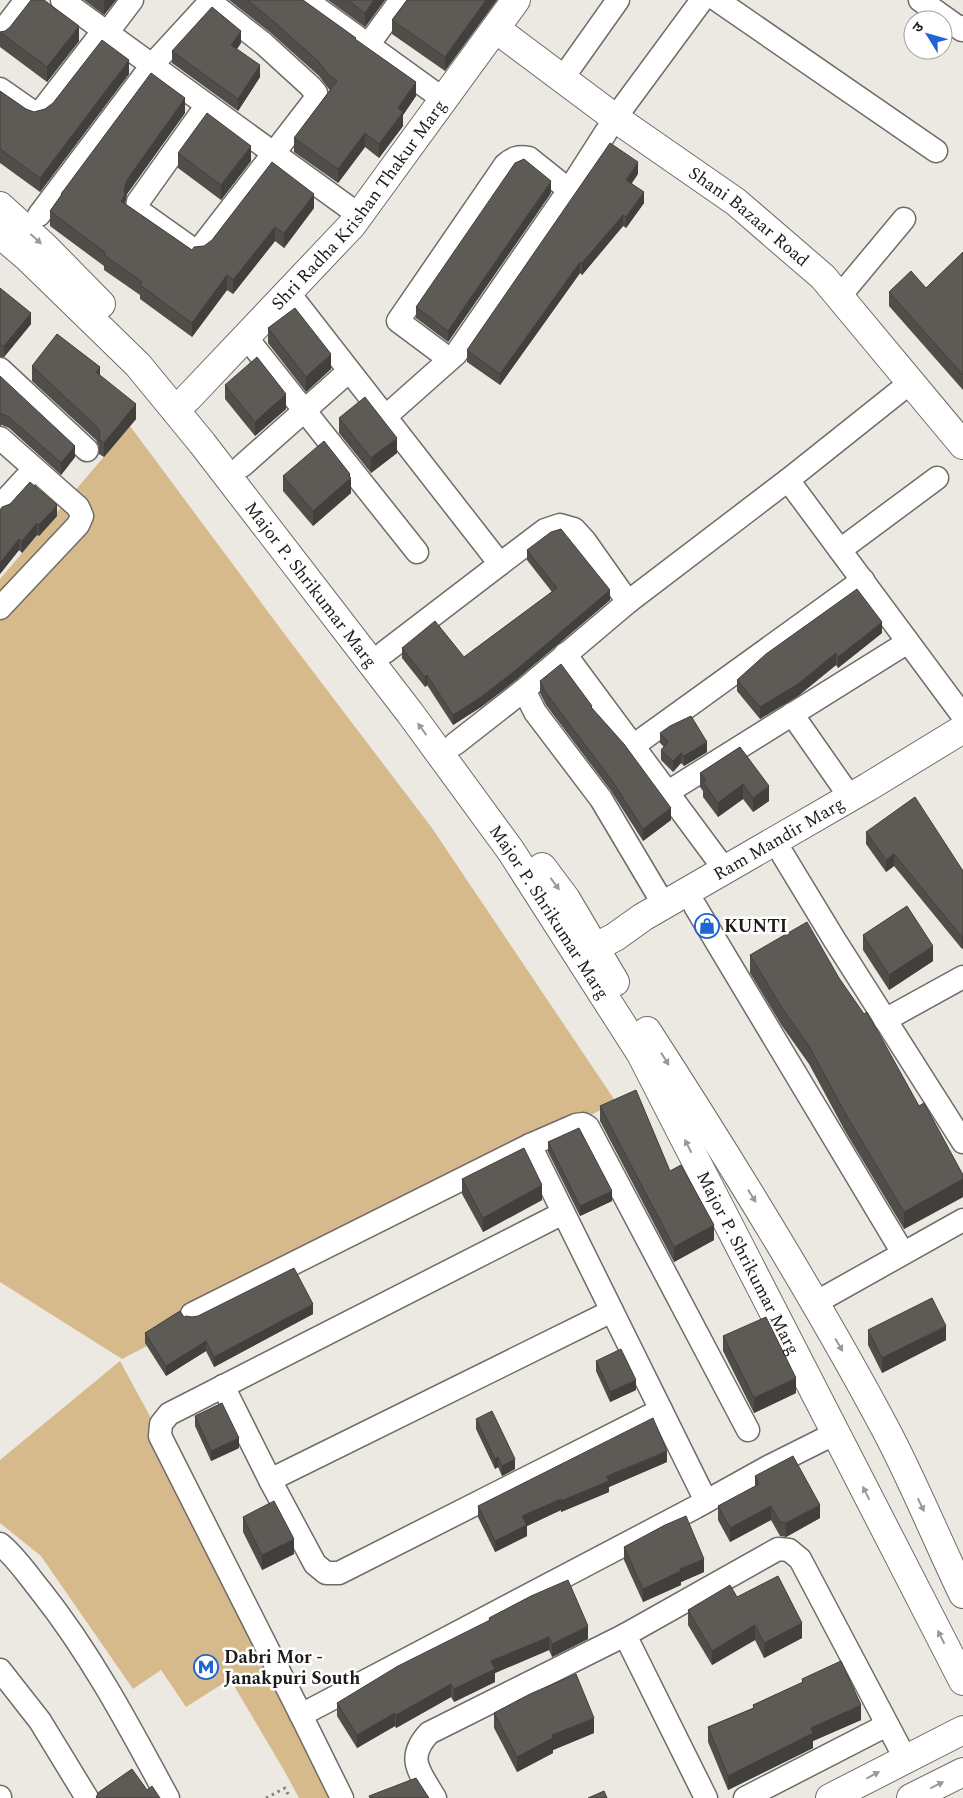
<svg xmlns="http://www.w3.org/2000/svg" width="963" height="1798" font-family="Spectral,'Noto Sans Devanagari',serif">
<rect width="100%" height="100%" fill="#ece9e3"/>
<g fill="#d7ba8c">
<polygon points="130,426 289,640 432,828 616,1102 122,1359 0,1282 0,579"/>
<polygon points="120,1361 178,1468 342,1798 299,1798 285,1772 230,1679 186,1707 161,1670 133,1689 41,1556 0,1523 0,1460"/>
</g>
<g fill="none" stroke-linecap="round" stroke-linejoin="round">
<defs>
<g id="street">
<polyline points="62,0 359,215"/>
<polyline points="306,0 443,99"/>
<polyline points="717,0 936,151"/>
<polyline points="920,0 962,30 963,27"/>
<polyline points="107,33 132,0"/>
<polyline points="0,34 26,0"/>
<polyline points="368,45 401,0"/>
<polyline points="562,79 618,0"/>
<polyline points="0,89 33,112 38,112 43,109 104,30"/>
<polyline points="39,215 152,65 207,5 213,4 264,44 310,86 316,93 314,101 202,246 197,249 191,248 139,211 137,207 138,202 207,105"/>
<polyline points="288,292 500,564 385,652"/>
<polyline points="839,297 904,219"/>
<polyline points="246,337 417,552"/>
<path d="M449,359L398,321L505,165C513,158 518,156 529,158L569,190"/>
<polyline points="0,369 87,450"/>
<polyline points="911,382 788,480 963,716"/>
<polyline points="385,417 456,354 569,190 615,118 702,0"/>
<polyline points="0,438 78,507 82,516 78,525 0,608"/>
<polyline points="242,466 349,371"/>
<polyline points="0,506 34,469"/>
<polyline points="840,550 937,478"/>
<polyline points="500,564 545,530 560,525 574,529 585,541 628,602"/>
<polyline points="565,654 725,870"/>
<polyline points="524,690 535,712 601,799 664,905"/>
<polyline points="792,714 850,797"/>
<polyline points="455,744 524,690 628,602 788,480"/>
<polyline points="633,746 863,580"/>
<polyline points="668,792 908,642"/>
<polyline points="783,855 834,939 963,1142"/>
<polyline points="695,906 903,1253"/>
<polyline points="885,1020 963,977"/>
<polyline points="530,1145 706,1501"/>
<polyline points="563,1213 169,1414 161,1424 160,1436 301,1715 696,1507 768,1467 836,1433"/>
<polyline points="815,1303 963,1220"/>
<polyline points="192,1314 530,1145 576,1125 583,1124 588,1127 748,1430"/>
<polyline points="223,1386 270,1480 315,1564 326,1573 339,1573 661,1410"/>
<polyline points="270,1480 612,1311"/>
<path d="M0,1544C16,1557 27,1574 40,1590C91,1654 129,1726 168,1798"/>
<polyline points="625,1635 706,1798"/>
<polyline points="0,1670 40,1721 87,1798"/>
<polyline points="301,1715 342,1798"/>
<polyline points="0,1797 0,1798"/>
<path d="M435,1798C420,1772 405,1759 429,1733L625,1635L778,1549L789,1550L800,1559L905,1758"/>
<polyline points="745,1798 887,1725"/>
</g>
<g id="secondary">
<path id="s1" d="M496,29L615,118L736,202L823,277L963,445"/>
<polyline points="0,206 44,246 101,304"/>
<path id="s2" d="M0,234L27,257L138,365L202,443L410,713L511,851L641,1054L963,1681"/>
<path id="s3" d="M175,410L188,398L352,225L516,0"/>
<polyline points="542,867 566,899 615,982"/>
<path id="s4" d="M579,956L615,937L643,917L868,787L963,729"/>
<path d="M647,1031C731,1161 813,1293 886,1430C914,1483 937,1540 963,1594"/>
<polyline points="830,1798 963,1730"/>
</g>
<polyline id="primary" points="911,1798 963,1772"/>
</defs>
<use href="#street" stroke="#6f6c67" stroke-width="25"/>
<use href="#secondary" stroke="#6f6c67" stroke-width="30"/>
<use href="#primary" stroke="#6f6c67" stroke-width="30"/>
<polyline stroke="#84827e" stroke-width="3" stroke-dasharray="2.5 4" stroke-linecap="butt" points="266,1798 285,1788 290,1798"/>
<use href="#street" stroke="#fff" stroke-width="22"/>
<use href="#secondary" stroke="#fff" stroke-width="28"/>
<use href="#primary" stroke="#fff" stroke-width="28"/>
</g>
<g fill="#514e4a">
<polygon points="84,0 116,0 104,15"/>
<polygon points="229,0 303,0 356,40 416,96 403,115 403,126 379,158 365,147 338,183 294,152 294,138 330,90 328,88 319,76 272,34"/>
<polygon points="328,0 385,0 365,27"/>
<polygon points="407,0 497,0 445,71 392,34 392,20"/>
<polygon points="5,31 79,41 47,82 0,47 0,32"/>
<polygon points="241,43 237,49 260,77 238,111 172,63 172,51"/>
<polygon points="129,74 40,192 0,163 0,91 26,109 34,112 45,109"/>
<polygon points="185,113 127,194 125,204 192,250 314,208 284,248 275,241 233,294 227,290 192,337 140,299 140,295 104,270 104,266 50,226 50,211 61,196 61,194"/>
<polygon points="178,153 251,161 221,200 178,168"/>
<polygon points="638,174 632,183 644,203 626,228 623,226 582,275 580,273 500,385 467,362 467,350"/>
<polygon points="551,193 448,342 416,318 416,307"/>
<polygon points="963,252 963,390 889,306 889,292 926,288"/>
<polygon points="0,288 31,324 4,357 0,357"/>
<polygon points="268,328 331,369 306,392 268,343"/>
<polygon points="32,366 100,375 136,419 104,457 99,454 99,446 96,440 32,381"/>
<polygon points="0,376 75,457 61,475 9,428 2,425 0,426"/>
<polygon points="225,385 286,409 255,436 225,399"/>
<polygon points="339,418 397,453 371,473 339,433"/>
<polygon points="283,476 351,493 313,526 283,491"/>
<polygon points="0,510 57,516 39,536 37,535 22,553 19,550 0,574"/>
<polygon points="527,550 610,600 516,680 481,707 453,725 427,685 425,687 402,658 402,648 464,657 552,592 527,560"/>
<polygon points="882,633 838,668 836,665 798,696 760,719 737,691 737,680"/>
<polygon points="540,681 592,708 671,820 643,841 611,791 546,705 540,693"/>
<polygon points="660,733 707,752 684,766 681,763 673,772 661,760 661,750 664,747 660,743"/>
<polygon points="740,747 769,801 753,812 743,799 718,817 703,797 703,791 700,787 700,773"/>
<polygon points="866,832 963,871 962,949 894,866 886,872 866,844"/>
<polygon points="863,935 933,961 889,990 863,950"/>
<polygon points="750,955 839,978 919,1106 963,1175 963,1197 904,1229 845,1131 809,1064 782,1026 750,973"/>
<polygon points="600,1106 714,1240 674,1262 600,1121"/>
<polygon points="548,1142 612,1201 580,1216 548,1152"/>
<polygon points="462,1179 542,1200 483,1232 462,1194"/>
<polygon points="313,1314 214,1367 206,1351 166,1376 145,1343 145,1333 184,1317"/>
<polygon points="868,1330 946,1340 882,1373 868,1345"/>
<polygon points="723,1336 796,1393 754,1413 723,1351"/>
<polygon points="596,1361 636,1390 610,1402 596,1371"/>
<polygon points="195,1416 239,1448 211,1461 195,1426"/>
<polygon points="476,1419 515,1469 502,1476 498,1467 495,1469 476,1429"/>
<polygon points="667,1462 609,1487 609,1492 561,1512 561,1510 527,1526 527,1536 495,1552 478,1517 478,1506"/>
<polygon points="755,1476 820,1518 786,1537 780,1536 771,1520 730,1542 718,1520 718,1506 755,1487"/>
<polygon points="243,1517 294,1554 262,1570 243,1532"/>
<polygon points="624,1547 704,1572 681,1582 681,1585 643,1602 624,1560"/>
<polygon points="737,1597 802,1638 764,1658 755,1640 712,1665 688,1625 688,1610"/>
<polygon points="489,1618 588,1639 552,1657 549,1650 495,1673 495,1682 454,1702 451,1697 396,1728 395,1726 357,1748 337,1716 337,1703 489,1621"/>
<polygon points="802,1679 861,1720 813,1741 813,1748 728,1790 708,1742 708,1727 753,1708 753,1705 802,1683"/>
<polygon points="494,1713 594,1733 553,1750 553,1753 517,1772 494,1728"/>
</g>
<g fill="#42403c">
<polygon points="105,0 116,0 104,15 104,1"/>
<polygon points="374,0 385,0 365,27 365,13"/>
<polygon points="486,0 497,0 445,71 445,57"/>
<polygon points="79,26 79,41 47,82 47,67"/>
<polygon points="241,31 241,43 231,57 231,45"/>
<polygon points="129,60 129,74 40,192 40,178"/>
<polygon points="260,65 260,77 238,111 238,99"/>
<polygon points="416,82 416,96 403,115 403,126 379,158 379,144 398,108"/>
<polygon points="185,98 185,113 127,194 125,202 125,210 121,201 127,180"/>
<polygon points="365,133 365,147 338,183 338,169"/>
<polygon points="251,146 251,161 221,200 221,185"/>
<polygon points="638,162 638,174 626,191 626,180"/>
<polygon points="551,181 551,193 448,342 448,331"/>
<polygon points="644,192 644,203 626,228 626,217"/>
<polygon points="314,194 314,208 284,248 284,233"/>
<polygon points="623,215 623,226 582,275 582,263"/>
<polygon points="275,227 275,241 233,294 233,280"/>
<polygon points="580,262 580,273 500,385 500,374"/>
<polygon points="227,275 227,290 192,337 192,323"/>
<polygon points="31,313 31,324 4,357 4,346"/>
<polygon points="331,354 331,369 306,392 306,377"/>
<polygon points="100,367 100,382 96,372"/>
<polygon points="286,394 286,409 255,436 255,422"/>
<polygon points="136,404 136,419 104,457 104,443"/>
<polygon points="397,438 397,453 371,473 371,458"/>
<polygon points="75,446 75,457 61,475 61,463"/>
<polygon points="350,474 350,480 351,478 351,493 313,526 313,511"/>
<polygon points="57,505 57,516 39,536 39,525"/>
<polygon points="37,523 37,535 22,553 22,541"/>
<polygon points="19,539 19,550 0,574 0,563"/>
<polygon points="610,590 610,600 516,680 481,707 453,725 453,715"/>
<polygon points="882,622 882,633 838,668 838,657"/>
<polygon points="836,653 836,665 798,696 760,719 760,707"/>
<polygon points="427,675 427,685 425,687 425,677"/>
<polygon points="707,742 707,752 684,766 684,756"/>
<polygon points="681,753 681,763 673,772 673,761"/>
<polygon points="743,784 743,799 718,817 718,803"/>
<polygon points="769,786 769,801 753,812 753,798"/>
<polygon points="671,808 671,820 643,841 643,829"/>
<polygon points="894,854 894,866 886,872 886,860"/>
<polygon points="962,937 963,937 963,948 962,949"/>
<polygon points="933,946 933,961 889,990 889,975"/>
<polygon points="963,1179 963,1197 904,1229 904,1212"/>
<polygon points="542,1185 542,1200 483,1232 483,1218"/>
<polygon points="612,1191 612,1201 580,1216 580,1206"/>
<polygon points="714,1225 714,1240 674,1262 674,1247"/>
<polygon points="313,1304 313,1314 214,1367 214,1357"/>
<polygon points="946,1326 946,1340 882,1373 882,1358"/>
<polygon points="206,1341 206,1351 166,1376 166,1366"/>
<polygon points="796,1378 796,1393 754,1413 754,1398"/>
<polygon points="636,1380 636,1390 610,1402 610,1392"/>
<polygon points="239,1438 239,1448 211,1461 211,1451"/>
<polygon points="667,1451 667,1462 609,1487 609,1492 561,1512 561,1501 607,1476"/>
<polygon points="498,1457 498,1467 495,1469 495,1459"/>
<polygon points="515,1459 515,1469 502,1476 502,1466"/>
<polygon points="561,1499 561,1510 527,1526 527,1536 495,1552 495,1541 522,1516"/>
<polygon points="820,1505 820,1518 786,1537 786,1523"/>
<polygon points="771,1506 771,1520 730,1542 730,1528"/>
<polygon points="294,1539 294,1554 262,1570 262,1555"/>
<polygon points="704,1559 704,1572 681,1582 681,1585 643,1602 643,1589 680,1569"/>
<polygon points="802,1623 802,1638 764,1658 764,1643"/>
<polygon points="755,1625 755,1640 712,1665 712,1651"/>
<polygon points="588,1626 588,1639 552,1657 552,1644"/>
<polygon points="549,1637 549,1650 495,1673 495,1682 454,1702 454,1689 491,1661"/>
<polygon points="451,1684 451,1697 396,1728 396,1715"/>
<polygon points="861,1705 861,1720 813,1741 813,1748 728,1790 728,1776 811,1728"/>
<polygon points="395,1713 395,1726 357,1748 357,1735"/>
<polygon points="594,1718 594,1733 553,1750 553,1753 517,1772 517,1757 552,1735"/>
</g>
<g fill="#5e5b56" stroke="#42403c">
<polygon points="31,0 44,0 79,26 47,67 0,32 5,31 10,27"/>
<polygon points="247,0 303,0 356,38 355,39 416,82 398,108 403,112 379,144 365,133 338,169 294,138 337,81 328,74 319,62 272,20"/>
<polygon points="348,0 374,0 365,13"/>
<polygon points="407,0 486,0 445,57 392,20"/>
<polygon points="212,7 241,31 231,45 260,65 238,99 172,51"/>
<polygon points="102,40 129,60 40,178 0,149 0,91 26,109 34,112 45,109 53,103"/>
<polygon points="151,73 185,98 127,180 124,190 125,195 121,201 192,250 194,247 204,246 212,240 272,162 314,194 284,233 275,227 233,280 227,275 192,323 140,285 142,282 104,255 106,253 50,211 62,194 61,194"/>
<polygon points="207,113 251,146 221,185 178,153"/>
<polygon points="610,143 638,162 626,180 644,192 626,217 623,215 582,263 580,262 500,374 467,350"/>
<polygon points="524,159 551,181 448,331 416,307 515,163"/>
<polygon points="963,252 963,375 889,292 911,271 926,288"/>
<polygon points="0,288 31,313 4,346 0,345"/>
<polygon points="295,308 331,354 306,377 268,328"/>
<polygon points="57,334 100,367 96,372 136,404 104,443 99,439 100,432 96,426 32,366"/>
<polygon points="257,357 286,394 255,422 225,385"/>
<polygon points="0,376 75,446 61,463 9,417 2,414 0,414"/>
<polygon points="365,397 397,438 371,458 339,418"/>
<polygon points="324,441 350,474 348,475 351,478 313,511 283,476"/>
<polygon points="30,482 57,505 39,525 37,523 22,541 19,539 0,563 0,510 2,507 10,504"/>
<polygon points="561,529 610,590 516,670 481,697 453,715 427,675 425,677 402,648 435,621 464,657 557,588 527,550 551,532"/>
<polygon points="857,589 882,622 838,657 836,653 798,684 760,707 737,680 766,654"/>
<polygon points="561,664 592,706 591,707 624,744 671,808 643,829 611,779 546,693 540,681"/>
<polygon points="691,716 707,742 684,756 681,753 673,761 661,750 668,742 660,733 670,726"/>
<polygon points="740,747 769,786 753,798 743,784 718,803 703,782 706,780 700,773"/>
<polygon points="915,797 963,871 963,937 962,937 894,854 886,860 866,832"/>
<polygon points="907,906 933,946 889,975 863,935"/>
<polygon points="807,922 839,978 864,1014 867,1012 919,1106 924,1103 963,1175 963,1179 904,1212 845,1113 809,1046 782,1008 750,955"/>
<polygon points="636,1090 670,1171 681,1165 714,1225 674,1247 600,1106"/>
<polygon points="579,1128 612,1191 580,1206 548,1142"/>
<polygon points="524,1148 542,1185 483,1218 462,1179"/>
<polygon points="294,1268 313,1304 214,1357 206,1341 166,1366 145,1333 180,1311 184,1317 186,1316 192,1317 198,1316"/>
<polygon points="932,1298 946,1326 882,1358 868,1330"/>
<polygon points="766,1317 796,1378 754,1398 723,1336"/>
<polygon points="621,1349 636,1380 610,1392 596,1361"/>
<polygon points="222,1403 239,1438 211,1451 195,1416"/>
<polygon points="492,1411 515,1459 502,1466 498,1457 495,1459 476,1419"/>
<polygon points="653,1418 667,1451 607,1476 609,1481 561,1501 561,1499 522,1516 527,1525 495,1541 478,1506"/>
<polygon points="793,1456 820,1505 786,1523 780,1522 771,1506 730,1528 718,1506 759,1484 755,1476"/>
<polygon points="274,1501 294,1539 262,1555 243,1517"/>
<polygon points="686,1516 704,1559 680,1569 681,1571 643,1589 624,1547 665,1525"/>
<polygon points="778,1576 802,1623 764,1643 755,1625 712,1651 688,1610 730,1585 737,1597"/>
<polygon points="568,1580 588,1626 552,1644 549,1637 491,1661 495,1669 454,1689 451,1684 396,1715 395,1713 357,1735 337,1703 398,1666 490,1620 489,1618 531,1596"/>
<polygon points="841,1661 861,1705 811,1728 813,1733 728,1776 708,1727 754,1708 753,1705 803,1682 802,1679"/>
<polygon points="576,1674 594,1718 552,1735 553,1738 517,1757 494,1713 530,1694"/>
<polygon points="132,1769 147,1790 152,1786 160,1798 97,1798 96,1797 99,1792"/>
<polygon points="416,1778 429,1798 370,1798 369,1796"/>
<polygon points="604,1791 607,1798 588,1798"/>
</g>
<defs><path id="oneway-solid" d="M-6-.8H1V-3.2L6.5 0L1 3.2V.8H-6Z" transform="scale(1.25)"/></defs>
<g fill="#999998">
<use href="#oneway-solid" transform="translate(36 239) rotate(42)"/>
<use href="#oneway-solid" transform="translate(422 729) rotate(-126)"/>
<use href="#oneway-solid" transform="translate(555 884) rotate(54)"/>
<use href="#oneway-solid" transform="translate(665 1059) rotate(58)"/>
<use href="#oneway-solid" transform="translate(688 1146) rotate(-117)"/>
<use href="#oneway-solid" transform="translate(752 1196) rotate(58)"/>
<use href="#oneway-solid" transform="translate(839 1345) rotate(60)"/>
<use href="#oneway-solid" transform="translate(866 1493) rotate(-117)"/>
<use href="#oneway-solid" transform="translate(921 1505) rotate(65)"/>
<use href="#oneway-solid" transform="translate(941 1637) rotate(-117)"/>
<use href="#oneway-solid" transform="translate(873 1775) rotate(-28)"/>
<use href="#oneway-solid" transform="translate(937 1785) rotate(-26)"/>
</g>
<defs>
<symbol id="shop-ring" viewBox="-11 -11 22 22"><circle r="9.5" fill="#fff" stroke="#2066d2" stroke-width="1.5"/><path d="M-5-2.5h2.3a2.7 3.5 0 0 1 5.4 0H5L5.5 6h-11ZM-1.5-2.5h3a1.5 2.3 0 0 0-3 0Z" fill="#2066d2"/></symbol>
<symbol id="metro-ring" viewBox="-11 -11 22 22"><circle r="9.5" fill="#fff" stroke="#2066d2" stroke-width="1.5"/><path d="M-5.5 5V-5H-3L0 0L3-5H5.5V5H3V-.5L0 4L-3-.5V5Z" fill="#2066d2"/></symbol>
</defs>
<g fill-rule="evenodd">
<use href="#shop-ring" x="693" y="912" width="28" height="28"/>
<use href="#metro-ring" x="192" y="1653" width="28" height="28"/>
</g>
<g text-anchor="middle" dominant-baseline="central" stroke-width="5" stroke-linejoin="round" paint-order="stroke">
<g font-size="18" fill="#1d1c1a" stroke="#fff">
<text stroke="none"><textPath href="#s3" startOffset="276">Shri Radha Krishan Thakur Marg</textPath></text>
<text stroke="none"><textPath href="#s1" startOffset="315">Shani Bazaar Road</textPath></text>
<text stroke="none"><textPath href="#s2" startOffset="470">Major P. Shrikumar Marg</textPath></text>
<text stroke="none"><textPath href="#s4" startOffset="232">Ram Mandir Marg</textPath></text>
<text stroke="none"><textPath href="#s2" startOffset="875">Major P. Shrikumar Marg</textPath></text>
<text stroke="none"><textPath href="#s2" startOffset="1279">Major P. Shrikumar Marg</textPath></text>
</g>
<g font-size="18" font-weight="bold" fill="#1d1c1a" stroke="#fff" text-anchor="start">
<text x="724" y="926">KUNTI</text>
<text x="224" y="1657">Dabri Mor -<tspan x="224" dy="21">Janakpuri South</tspan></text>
</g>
</g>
<g transform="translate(928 35) rotate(307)"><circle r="24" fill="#ffffff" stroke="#a5a4a3"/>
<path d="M0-4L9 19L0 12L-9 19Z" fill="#2066d2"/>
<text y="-8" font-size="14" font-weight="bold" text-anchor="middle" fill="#1d1c1a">उ</text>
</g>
</svg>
